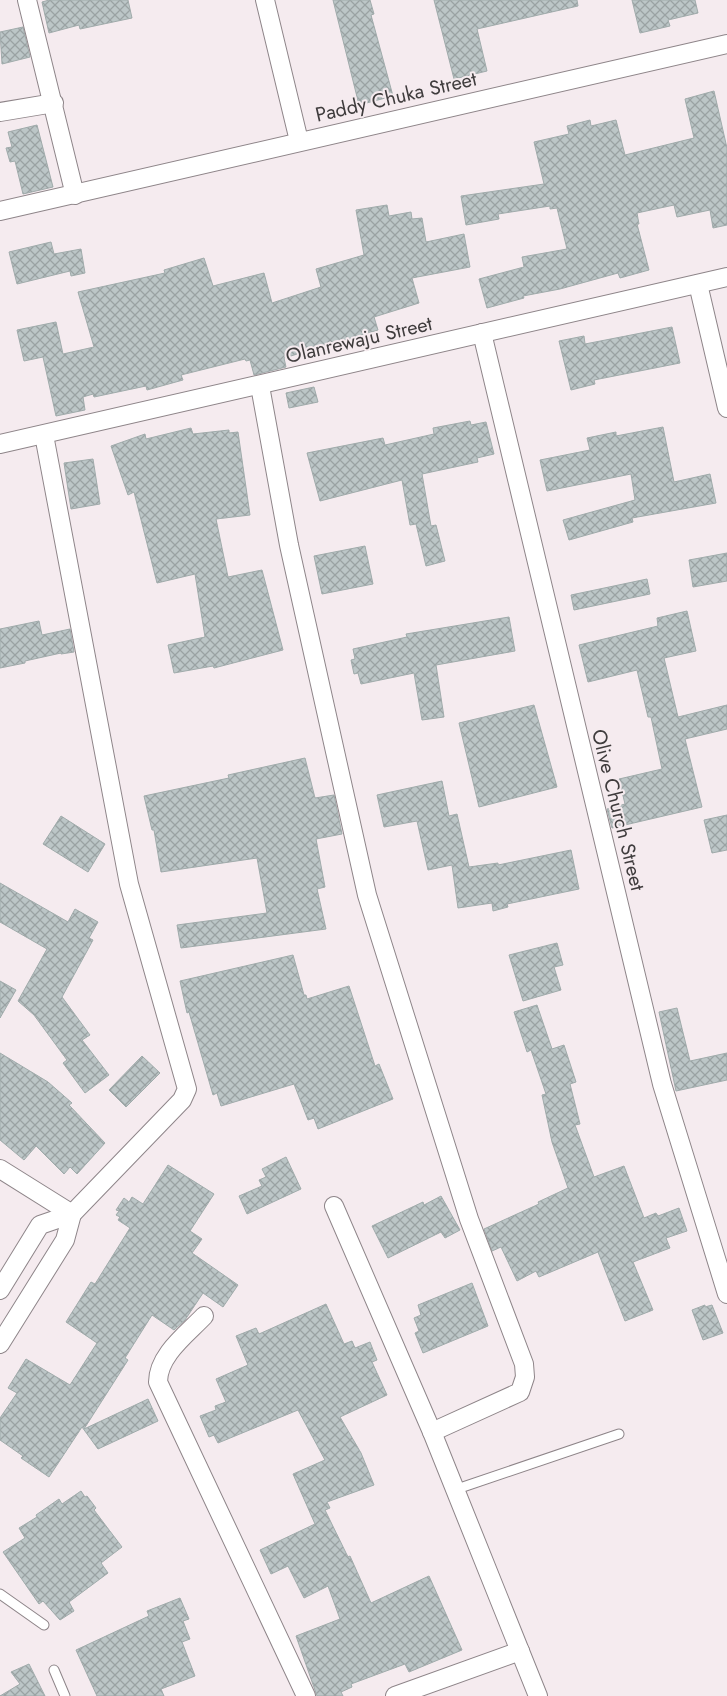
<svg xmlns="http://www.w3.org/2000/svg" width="727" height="1696" font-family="Jost,sans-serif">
<defs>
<pattern id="building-cross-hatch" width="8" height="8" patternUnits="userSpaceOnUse" patternTransform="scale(1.25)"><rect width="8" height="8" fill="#bcc6c7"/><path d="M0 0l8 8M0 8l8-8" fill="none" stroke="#9aa2a3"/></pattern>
</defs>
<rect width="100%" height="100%" fill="#f5ebef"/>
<g fill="url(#building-cross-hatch)" stroke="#a0abab">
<polygon points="49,0 128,0 132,18 80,29 79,25 49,33 42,2"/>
<polygon points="333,0 370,0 374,14 371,15 393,96 359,105"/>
<polygon points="434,0 577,0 578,6 477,29 487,71 454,79"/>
<polygon points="632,0 695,0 698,13 668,20 670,26 640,33"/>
<polygon points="23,27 30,57 2,64 0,32"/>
<polygon points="714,91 727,148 727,225 713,228 710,210 677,217 674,205 637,213 639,224 637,224 649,270 620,278 618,273 560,289 523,296 524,298 487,308 479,279 524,267 522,257 567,249 557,208 550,209 550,206 498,214 499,219 466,225 461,196 544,184 534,142 569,134 567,126 590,120 591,126 616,120 625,155 694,138 685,99"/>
<polygon points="37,125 53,187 23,194 15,161 10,162 6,148 12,147 8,132"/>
<polygon points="387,205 389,216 411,212 412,219 422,218 426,242 464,234 470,267 412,278 419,303 374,317 378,330 284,358 286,367 254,375 250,360 246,361 245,359 181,375 183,380 147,390 146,386 94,397 93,394 83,397 85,410 56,416 43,357 24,361 17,330 56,322 63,354 94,347 78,292 165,273 164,270 204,258 213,286 264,273 272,303 321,287 316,269 364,255 356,210"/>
<polygon points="51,242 54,254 81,249 85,273 71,276 70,271 17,284 9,252"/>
<polygon points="672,327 680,363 594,380 595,384 571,390 559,341 584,336 585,344"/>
<polygon points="314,387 318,402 289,408 286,393"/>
<polygon points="470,421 471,425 486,422 494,454 477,458 478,462 422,474 431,526 436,525 445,561 426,566 416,524 410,525 402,480 320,501 307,453 383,438 385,445 434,434 433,428"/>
<polygon points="663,427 674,482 710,474 716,503 632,518 633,522 569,540 563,520 635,500 631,474 547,491 540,460 590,450 587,438 616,432 616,436"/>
<polygon points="191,428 193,434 229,430 229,433 238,432 250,515 216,519 228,577 262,570 283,650 214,668 213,666 174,673 168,645 205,637 195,574 157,583 134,492 128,495 111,446 145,434 146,439"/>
<polygon points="93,459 100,504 71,509 64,463"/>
<polygon points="365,546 373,584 322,594 314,556"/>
<polygon points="727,553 727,581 693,587 689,560"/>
<polygon points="647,579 650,594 574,610 571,595"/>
<polygon points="687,611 696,651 664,658 678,717 727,705 727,729 685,739 702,807 612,828 607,809 625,804 619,779 662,769 651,717 648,717 637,670 588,682 579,645 658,626 657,618"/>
<polygon points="509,617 515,651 436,665 444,717 422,720 414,673 361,684 358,673 354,674 351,660 355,659 353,649 407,637 406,634"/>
<polygon points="39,621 42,635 70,629 74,652 61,654 61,653 25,661 25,663 0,668 0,629"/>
<polygon points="534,705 557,787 479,807 459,723"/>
<polygon points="305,758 315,798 334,795 342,834 316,839 325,887 317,889 326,929 181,948 177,925 267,913 257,858 161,872 154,830 152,830 144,796 229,778 228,775"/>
<polygon points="442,781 449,816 457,814 469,867 498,863 498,865 571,850 579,889 507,904 508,907 493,911 492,903 458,908 452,865 428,870 417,821 384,827 377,795"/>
<polygon points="727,815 727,850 712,853 704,820"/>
<polygon points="61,816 105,844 88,872 43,844"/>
<polygon points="0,883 68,922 75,909 98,922 89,938 93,940 62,997 90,1035 82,1040 109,1075 85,1093 63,1063 67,1060 34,1015 18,1001 47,949 0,922"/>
<polygon points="557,943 563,965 554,967 561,990 523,1001 509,955"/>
<polygon points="293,955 304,995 306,995 307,999 349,986 375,1066 379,1064 393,1099 318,1129 314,1118 308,1120 294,1084 221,1106 217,1093 213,1095 189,1012 187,1013 180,981"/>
<polygon points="0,981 16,990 0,1018"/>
<polygon points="537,1005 552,1049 564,1045 576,1082 570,1084 580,1124 575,1125 594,1177 624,1166 644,1218 656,1213 658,1216 679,1208 687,1231 666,1238 670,1248 633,1262 653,1310 625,1321 598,1252 539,1277 536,1271 517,1281 501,1247 492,1251 484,1229 539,1204 538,1202 568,1188 552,1142 542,1095 546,1094 531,1050 527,1052 514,1012"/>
<polygon points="677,1008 690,1061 727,1053 727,1080 676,1091 659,1012"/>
<polygon points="0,1053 48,1082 72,1103 69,1105 105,1143 77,1174 70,1167 64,1174 36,1146 24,1160 0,1140"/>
<polygon points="142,1056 160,1073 126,1107 109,1090"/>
<polygon points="286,1157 301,1189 247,1214 239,1196 262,1186 259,1180 266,1177 262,1169"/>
<polygon points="168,1165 214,1194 190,1231 202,1239 192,1253 238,1285 223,1307 203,1293 185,1320 174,1330 152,1315 125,1358 128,1360 84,1429 148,1399 158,1421 98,1449 82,1427 49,1477 21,1458 23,1456 0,1440 0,1418 17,1393 8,1388 26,1359 70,1385 97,1343 66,1322 91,1282 95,1284 130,1228 118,1220 120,1217 116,1215 119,1211 116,1210 124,1198 129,1202 132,1197 143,1204"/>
<polygon points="441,1196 460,1230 445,1238 441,1232 388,1258 372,1226 423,1202 424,1205"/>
<polygon points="472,1283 488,1326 423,1353 415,1333 419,1331 414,1318 421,1315 418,1305"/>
<polygon points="326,1304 344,1344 352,1341 355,1348 370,1342 377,1360 372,1362 387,1395 340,1417 361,1453 374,1485 327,1502 330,1508 325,1510 348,1557 350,1556 371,1603 429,1576 462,1650 409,1672 405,1664 351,1684 352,1687 341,1692 343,1696 317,1696 296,1636 340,1619 328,1586 304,1598 288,1566 271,1574 260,1550 315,1524 293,1474 325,1460 298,1410 218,1443 214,1435 209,1437 200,1416 216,1410 215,1406 226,1402 216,1379 248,1365 236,1336 256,1328 259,1334"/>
<polygon points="705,1305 705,1307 712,1305 723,1333 703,1340 692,1310"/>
<polygon points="81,1491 85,1497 87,1496 96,1508 94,1510 122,1547 101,1563 108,1573 69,1602 74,1611 60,1620 43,1601 39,1604 3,1552 25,1538 19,1528 37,1517 36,1515 59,1499 62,1504"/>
<polygon points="180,1598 189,1619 183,1621 190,1639 182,1642 195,1676 161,1689 164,1696 97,1696 76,1650 149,1616 147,1611"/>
<polygon points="29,1664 45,1696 0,1696 20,1684 11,1672"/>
</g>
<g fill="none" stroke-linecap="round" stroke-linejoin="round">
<defs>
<g id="lane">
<polyline points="454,1490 619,1434"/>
<polyline points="0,1594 44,1625"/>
<polyline points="54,1670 65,1696"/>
</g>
<g id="street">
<polyline points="27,0 75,195"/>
<polyline points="265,0 299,141"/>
<polyline points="0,112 54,103"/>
<polyline points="0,211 727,44"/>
<polyline points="698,284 727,408"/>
<polyline points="482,333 662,1084 727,1294"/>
<polyline points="260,386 289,545 367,895 469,1219 524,1364 525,1377 520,1392 432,1432"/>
<polyline points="0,444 727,277"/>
<polyline points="0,1169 72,1214"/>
<polyline points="334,1206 432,1432 538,1696"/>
<polyline points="0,1290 40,1225 72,1214 182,1100 187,1089 129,884 44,435"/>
<path d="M204,1316C187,1334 158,1355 158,1382L306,1696"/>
<polyline points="0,1344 65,1240 72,1214"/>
<polyline points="395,1696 520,1651"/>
</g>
</defs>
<use href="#lane" stroke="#8e8589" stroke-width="11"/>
<use href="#street" stroke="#8e8589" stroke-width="20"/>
<use href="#lane" stroke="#fff" stroke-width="9"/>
<use href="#street" stroke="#fff" stroke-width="18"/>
</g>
<g text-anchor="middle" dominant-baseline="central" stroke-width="4" stroke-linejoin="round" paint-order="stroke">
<g font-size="20" fill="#3f3c3d" stroke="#f5ebef">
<text transform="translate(396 97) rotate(-13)">Paddy Chuka Street</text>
<text transform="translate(359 340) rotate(-13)">Olanrewaju Street</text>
<text transform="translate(618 810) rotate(76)">Olive Church Street</text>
</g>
</g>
</svg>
